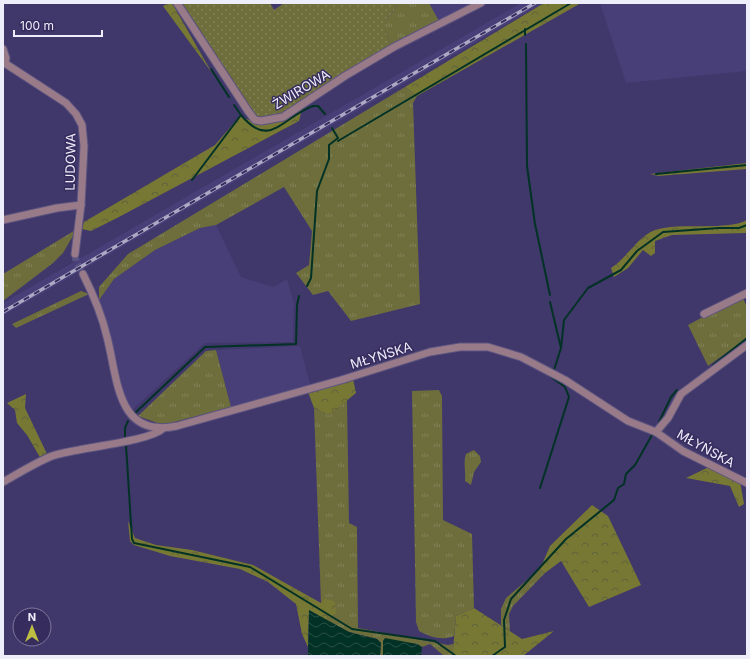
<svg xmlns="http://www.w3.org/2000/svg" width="750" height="659" font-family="Inter,sans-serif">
<defs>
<pattern id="grass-tufts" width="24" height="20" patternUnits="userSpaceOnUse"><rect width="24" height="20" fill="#6d6e3c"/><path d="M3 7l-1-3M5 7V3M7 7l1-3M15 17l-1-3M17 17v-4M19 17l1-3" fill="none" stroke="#828359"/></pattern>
<pattern id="forest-crowns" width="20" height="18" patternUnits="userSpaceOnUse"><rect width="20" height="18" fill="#777833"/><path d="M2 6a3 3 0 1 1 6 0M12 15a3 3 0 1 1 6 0" fill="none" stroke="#61623e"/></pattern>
<pattern id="garden-dots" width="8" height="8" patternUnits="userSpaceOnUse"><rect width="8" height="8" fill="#6d6e3c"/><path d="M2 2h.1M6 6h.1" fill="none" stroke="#828359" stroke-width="1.8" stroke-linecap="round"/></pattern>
<pattern id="water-waves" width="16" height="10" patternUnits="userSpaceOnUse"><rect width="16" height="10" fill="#023225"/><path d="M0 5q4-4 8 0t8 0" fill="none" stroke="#275046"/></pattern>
</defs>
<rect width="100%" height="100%" fill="#40376a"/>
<g fill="#483e78">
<polygon points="429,3 470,3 439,21"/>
<polygon points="521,3 543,3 3,316 3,303"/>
<polygon points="600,3 747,3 747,71 626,83"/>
<polygon points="216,225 241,277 273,287 287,279 294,303 293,342 205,343 132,410 125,399 117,360 99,300 114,279 155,250 200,228"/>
<polygon points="300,346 311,387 231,407 216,350"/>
</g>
<g fill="url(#grass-tufts)">
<polygon points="397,3 429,3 439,21 392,45 385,31 385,20 394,11"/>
<polygon points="405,87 417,96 413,103 420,304 351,321 328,291 313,295 296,273 309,265 312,231 284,187 216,225 200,228 155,250 114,279 99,300 99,287 128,254"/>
<polygon points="77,229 63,253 53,263 3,301 3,274"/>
<polygon points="81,291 89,294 16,328 12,324"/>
<polygon points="742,296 747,307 747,338 708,366 688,325"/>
<polygon points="216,350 231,407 163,425 138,416 206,351"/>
<path d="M439,390L442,396L443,520L472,534L474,608L456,616L454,636C442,641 430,637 419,631L416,622L412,391Z"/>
<polygon points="347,400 349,523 357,527 358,628 448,645 453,644 454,656 444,656 430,644 422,647 417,644 383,641 383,656 380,656 381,643 377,639 349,632 326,620 336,614 321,603 314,408 329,415"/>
<path d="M474,450L480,456L481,462L474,472L471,485L465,481C466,471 463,462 466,454Z"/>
<polygon points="540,569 545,573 513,606 509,614 510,631 501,625 501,609 506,598"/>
</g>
<g fill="url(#forest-crowns)">
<polygon points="169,3 172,3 212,73 163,6"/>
<polygon points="544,3 581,3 417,96 405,87"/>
<path d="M302,109L299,121L117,218L91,231L82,229L84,222L215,145L240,116C266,129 279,124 302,109Z"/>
<polygon points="747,163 747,169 658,176 650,174"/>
<path d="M747,220V232L745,233L672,235L655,241V253L651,256L643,250L628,268L614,277L611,268C627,258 637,237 655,230C679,222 729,231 747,220Z"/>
<polygon points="353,379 356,393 329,415 314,408 308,392"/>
<polygon points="26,394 25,408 48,456 41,459 27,435 17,423 15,410 7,403"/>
<polygon points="711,466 740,481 744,504 739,507 730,486 686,478"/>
<polygon points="592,505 608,516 641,585 589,607 561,561 545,573 540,569 550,546"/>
<polygon points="128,521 135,538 156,545 192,550 253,565 321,603 326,598 335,602 336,614 326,620 309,610 308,647 302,634 296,604 268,582 240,569 170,556 134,545 130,541"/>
<polygon points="474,608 522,639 554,631 523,656 454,656 453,649 456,616"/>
</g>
<polygon fill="url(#garden-dots)" points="182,3 270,3 274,10 284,3 397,3 394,11 385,20 385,31 392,45 282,114 266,118 257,117"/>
<g fill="url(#water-waves)">
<polygon points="309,610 349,632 377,639 381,643 380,656 308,656"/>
<polygon points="385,638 417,644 422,647 421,656 383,656 383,641"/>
</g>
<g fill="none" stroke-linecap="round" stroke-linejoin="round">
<g stroke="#023225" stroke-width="2">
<polyline points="525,29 525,35"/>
<polyline points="526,44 527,166 535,224 550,295"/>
<polyline points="211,69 229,97"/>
<polyline points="234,105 241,115"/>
<polyline points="338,141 571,3"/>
<polyline points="656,174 747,165"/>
<path d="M192,180L241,115C270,150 282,117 313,106H318L325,114"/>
<polyline points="307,286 311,278 317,191 329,159 329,145 338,138 332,128"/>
<polyline points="550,302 561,348 554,370"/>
<polyline points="561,348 564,320 588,288 621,270 637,251 663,232 719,228 739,228 747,225"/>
<polyline points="713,365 747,338"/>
<polyline points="134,414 205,347 296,344 297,305 299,296"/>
<polyline points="659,422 671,397 677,390"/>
<polyline points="125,437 125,428 128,421"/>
<polyline points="126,445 132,539 134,543 250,567 352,629 435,641 456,656"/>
<polyline points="540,488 569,397 565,387 551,377"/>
<polyline points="492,656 505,647 504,620 511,599 566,539 614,500 618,488 624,484 626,474 635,465 652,435"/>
</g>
<polyline stroke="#5a5280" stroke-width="7" stroke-dasharray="7 3.5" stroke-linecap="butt" points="75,254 76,261 83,274"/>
<defs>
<g id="street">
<polyline points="177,3 248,111 255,120 261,121 283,117 345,76 394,47 481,3"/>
<polyline points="3,49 6,58 5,63"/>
<polyline points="3,62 66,103 76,114 82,125 84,146 81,205 75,254"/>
<polyline points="3,220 57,208 81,205"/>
<path d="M83,274C93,294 102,315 107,337C118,378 116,439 177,426L341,380L430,352L460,347H488L521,357L565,380L628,421L656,432L683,451L747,483"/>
<polyline points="704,314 747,293"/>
<polyline points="656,432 668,418 681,394 747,345"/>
<path d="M3,482C19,473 35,463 52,456C78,447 147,443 164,428"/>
</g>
</defs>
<use href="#street" stroke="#5c5481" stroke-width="9"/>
<use href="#street" stroke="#987a88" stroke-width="7"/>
<defs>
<polyline id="rail" points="3,312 535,3"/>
</defs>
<use href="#rail" stroke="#ada9c4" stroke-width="3.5"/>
<use href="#rail" stroke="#362c5e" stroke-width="2" stroke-dasharray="6" stroke-linecap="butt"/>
</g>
<g text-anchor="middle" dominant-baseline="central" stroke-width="3" stroke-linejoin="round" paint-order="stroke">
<g font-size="13" fill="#eeedfa" stroke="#362c5e">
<text transform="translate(301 89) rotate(-31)">ŻWIROWA</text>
<text transform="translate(70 162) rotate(-89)">LUDOWA</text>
<text transform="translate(381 355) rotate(-17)">MŁYŃSKA</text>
<text transform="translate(706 448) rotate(29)">MŁYŃSKA</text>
</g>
</g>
<rect width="750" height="659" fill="none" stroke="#eeedfa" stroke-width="8"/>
<g transform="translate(32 627)"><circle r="19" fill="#362c5e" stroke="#80799c"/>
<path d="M0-3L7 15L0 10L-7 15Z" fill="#bebf42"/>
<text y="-6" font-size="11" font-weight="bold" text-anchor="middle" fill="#eeedfa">N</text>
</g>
<path d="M14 30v6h88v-6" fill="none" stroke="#eeedfa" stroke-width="2"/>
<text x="20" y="30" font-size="12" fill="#eeedfa" stroke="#362c5e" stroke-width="3" paint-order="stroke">100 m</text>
</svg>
